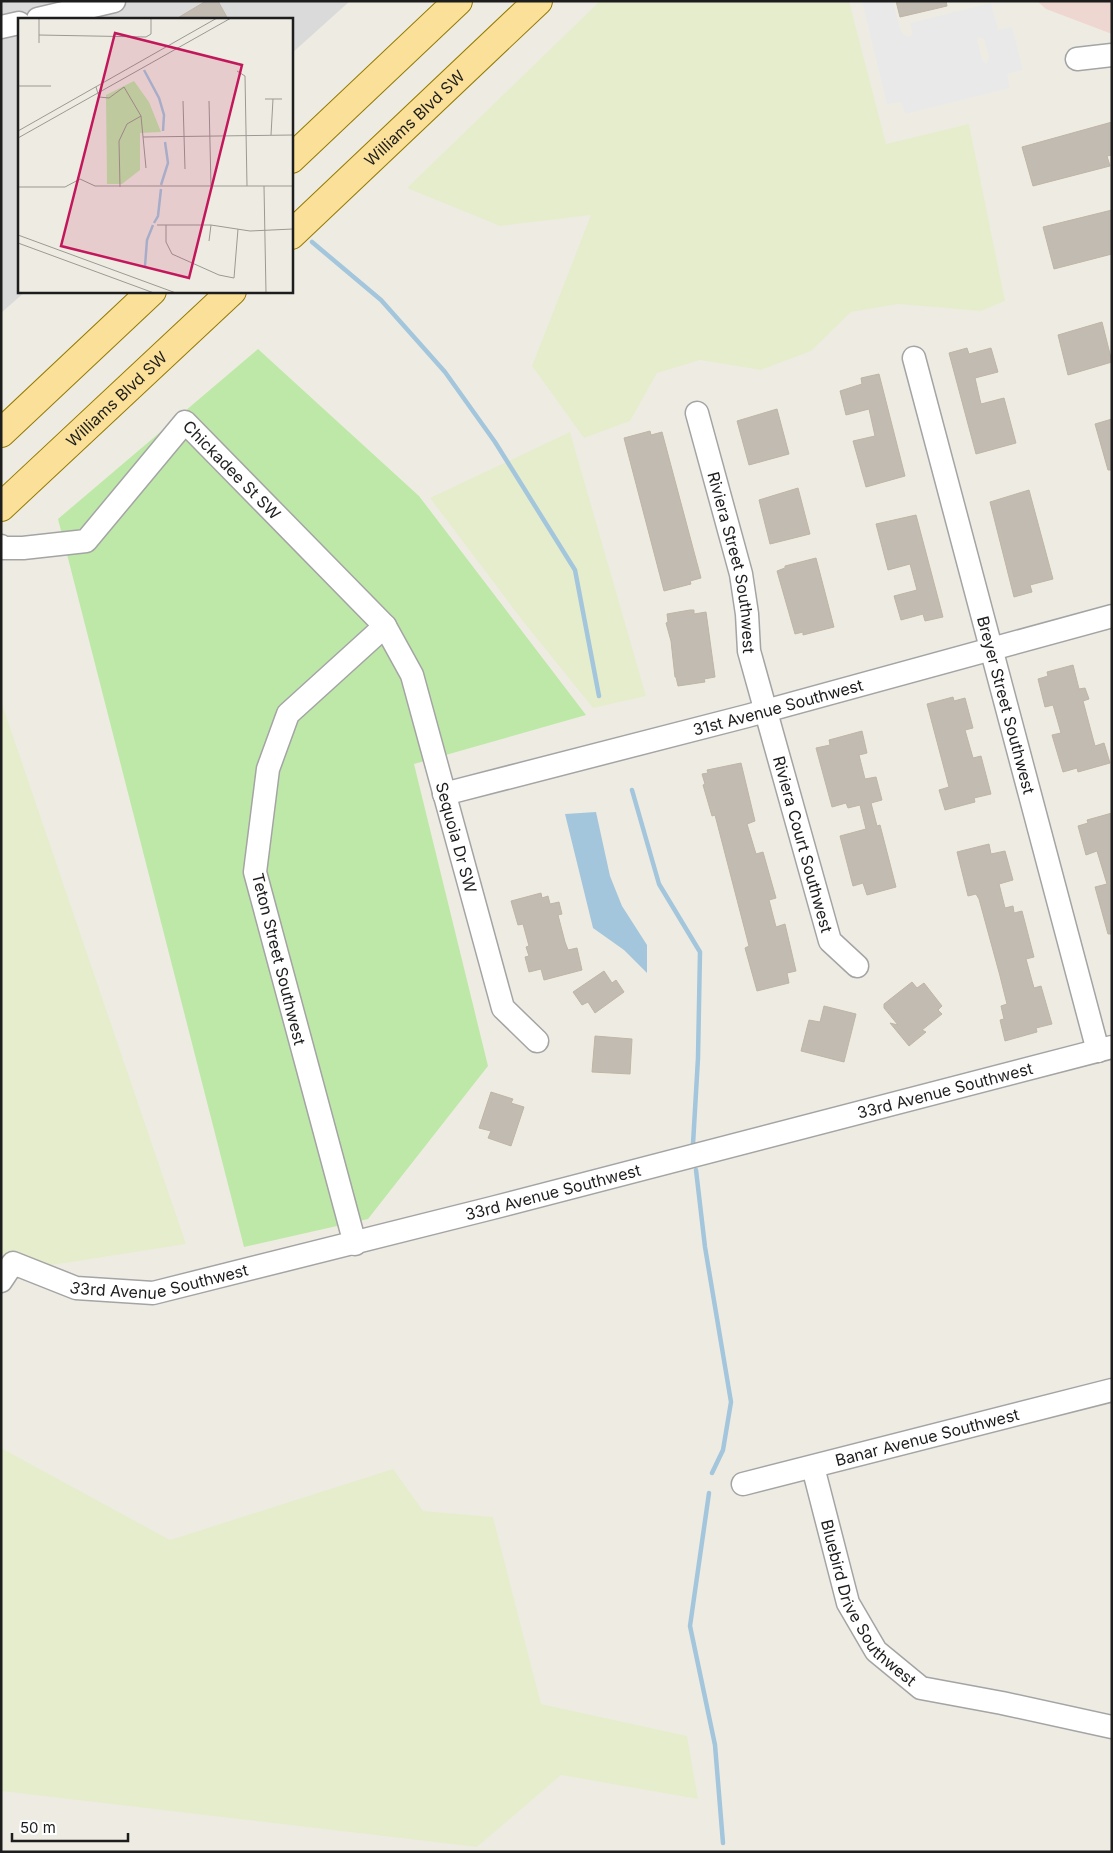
<svg xmlns="http://www.w3.org/2000/svg" width="1113" height="1853" font-family="Inter,sans-serif">
<rect width="100%" height="100%" fill="#eeece2"/>
<polygon fill="#dbdada" points="1,1 350,1 291,54 291,19 19,19 19,291 26,291 1,313"/>
<polygon fill="#efd7d1" points="1037,1 1112,1 1112,34 1046,9"/>
<g fill="#e6edcd">
<polygon points="600,1 849,1 886,144 969,124 1005,301 981,311 898,304 851,312 811,351 761,370 700,360 657,373 630,421 584,438 532,366 591,215 500,226 407,188"/>
<polygon points="570,432 646,696 593,708 522,620 430,498"/>
<polygon points="1,701 186,1244 1,1273"/>
<polygon points="1,1448 170,1540 393,1469 423,1511 493,1517 541,1704 687,1736 698,1799 561,1775 477,1847 1,1791"/>
</g>
<polygon fill="#bee8a8" points="258,349 419,496 586,715 414,764 488,1066 368,1219 244,1247 58,519"/>
<path fill="#e9e9e9" fill-rule="evenodd" d="M862,1H893L900,29L904,35L910,37L912,33L910,23L991,3L998,30L1012,27L1023,70L1007,74L1010,88L905,114L901,102L887,104ZM979,37L984,39L989,58L987,63L983,62L977,40Z"/>
<polygon fill="#a3c6dc" points="596,812 610,876 622,906 647,945 647,973 624,950 593,928 565,814"/>
<g fill="none" stroke-linecap="round" stroke-linejoin="round">
<g stroke="#a3c6dc" stroke-width="4.5">
<polyline points="312,242 381,300 445,372 495,442 575,570 599,696"/>
<polyline points="632,790 659,884 700,952 698,1058 693,1144"/>
<polyline points="696,1170 705,1247 731,1402 723,1450 712,1473"/>
<polyline points="709,1493 690,1626 715,1745 723,1843"/>
</g>
</g>
<g fill="#c2bbb2" stroke="#bfb5a5">
<polygon points="206,1 218,1 228,19 176,19"/>
<polygon points="896,1 946,1 947,6 900,17"/>
<polygon points="1112,122 1112,155 1107,156 1110,166 1033,186 1022,147"/>
<polygon points="1112,210 1112,254 1054,269 1043,227"/>
<polygon points="1102,322 1112,362 1068,375 1058,335"/>
<polygon points="967,348 969,354 991,348 998,372 975,378 981,404 1004,398 1016,443 976,454 949,353"/>
<polygon points="879,374 905,476 866,487 853,441 875,436 869,409 846,415 840,391 862,384 861,378"/>
<polygon points="777,409 789,454 749,465 737,421"/>
<polygon points="1112,419 1112,470 1108,470 1095,424"/>
<polygon points="650,431 651,435 662,432 701,578 690,581 691,584 664,591 624,438"/>
<polygon points="798,488 810,534 770,544 759,500"/>
<polygon points="1029,490 1053,579 1030,585 1032,592 1014,597 990,502"/>
<polygon points="916,515 943,617 925,621 923,614 901,620 894,596 917,590 910,564 888,570 876,524"/>
<polygon points="816,558 834,627 803,635 803,632 795,634 777,571 785,568 785,566"/>
<polygon points="690,610 694,610 694,614 706,612 715,677 704,679 705,682 678,686 676,677 675,677 671,641 666,623 668,622 667,614"/>
<polygon points="1073,665 1079,689 1085,688 1089,699 1083,701 1095,746 1104,743 1110,763 1078,772 1077,768 1063,772 1052,735 1061,733 1053,705 1045,707 1038,679 1048,676 1047,672"/>
<polygon points="953,697 954,701 965,698 973,728 965,730 973,758 981,756 991,794 974,798 975,802 945,810 939,790 949,787 927,704"/>
<polygon points="862,731 867,753 859,755 865,779 876,777 882,800 871,803 877,826 880,825 896,887 867,895 863,883 853,886 840,836 866,829 860,805 848,808 846,803 832,807 816,748 830,745 829,740"/>
<polygon points="741,763 755,821 747,824 756,854 763,852 776,898 769,900 776,927 785,924 796,971 787,973 789,983 757,991 745,948 749,946 715,815 712,816 703,785 705,784 702,774 708,773 707,770"/>
<polygon points="1112,813 1112,934 1108,934 1095,887 1107,884 1097,851 1086,855 1078,826 1088,823 1087,820"/>
<polygon points="989,844 991,854 1005,851 1013,880 999,884 1005,908 1013,906 1014,913 1022,911 1034,957 1026,959 1034,988 1041,986 1052,1024 1036,1028 1037,1032 1005,1041 1000,1020 1004,1019 1001,1006 1007,1004 1000,976 979,899 976,894 968,896 957,852"/>
<polygon points="541,893 542,898 548,896 550,904 559,902 562,914 558,915 565,942 568,950 577,948 582,970 544,980 541,969 529,972 525,957 529,956 526,947 529,946 523,924 518,925 511,901"/>
<polygon points="604,971 612,983 616,980 624,992 595,1013 588,1002 582,1005 573,992"/>
<polygon points="912,982 917,988 924,983 942,1006 938,1010 942,1014 922,1030 926,1032 909,1046 890,1023 898,1025 884,1008 884,1004"/>
<polygon points="824,1006 856,1014 844,1062 801,1051 809,1020 820,1022"/>
<polygon points="595,1036 632,1039 630,1074 592,1072"/>
<polygon points="491,1092 513,1099 511,1103 524,1107 511,1146 488,1138 491,1131 479,1128"/>
</g>
<g fill="none" stroke-linecap="round" stroke-linejoin="round">
<defs>
<g id="minor">
<polyline points="38,19 114,1"/>
<polyline points="1,27 19,23"/>
<polyline points="1077,59 1112,55"/>
<path id="s1" d="M914,358L1098,1051"/>
<path id="s2" d="M697,413L741,574L747,614L749,651L830,941L857,966"/>
<path id="s3" d="M1,546L3,548H23L86,541L185,422L385,626L412,675L503,1008L537,1041"/>
<path id="s4" d="M444,794L747,716L1112,616"/>
<polyline points="355,1244 255,872 268,769 288,714 385,626"/>
<path id="s5" d="M1,1281L13,1263L76,1288L153,1293L492,1208L1112,1047"/>
<path id="s6" d="M813,1467L848,1603L876,1651L921,1688L1002,1703L1112,1727"/>
<path id="s7" d="M743,1484L1112,1390"/>
</g>
<g id="major">
<polyline points="291,159 458,1"/>
<path id="s8" d="M291,235L538,1"/>
<polyline points="1,433 152,291"/>
<path id="s9" d="M1,507L232,291"/>
</g>
</defs>
<use href="#minor" stroke="#a4a4a4" stroke-width="25"/>
<use href="#major" stroke="#947a01" stroke-width="30"/>
<use href="#minor" stroke="#fff" stroke-width="22"/>
<use href="#major" stroke="#fbe09a" stroke-width="28"/>
</g>
<g text-anchor="middle" dominant-baseline="central" stroke-width="4" stroke-linejoin="round" paint-order="stroke">
<g font-size="16" fill="#1d1d1d" stroke="#fff">
<text stroke="none"><textPath href="#s8" startOffset="170">Williams Blvd SW</textPath></text>
<text stroke="none"><textPath href="#s9" startOffset="158">Williams Blvd SW</textPath></text>
<text stroke="none"><textPath href="#s3" startOffset="308">Chickadee St SW</textPath></text>
<text stroke="none"><textPath href="#s2" startOffset="154">Riviera Street Southwest</textPath></text>
<text stroke="none"><textPath href="#s1" startOffset="359">Breyer Street Southwest</textPath></text>
<text stroke="none"><textPath href="#s4" startOffset="345">31st Avenue Southwest</textPath></text>
<text stroke="none"><textPath href="#s3" startOffset="751">Sequoia Dr SW</textPath></text>
<text stroke="none"><textPath href="#s2" startOffset="445">Riviera Court Southwest</textPath></text>
<text transform="translate(279 959) rotate(76)">Teton Street Southwest</text>
<text stroke="none"><textPath href="#s5" startOffset="984">33rd Avenue Southwest</textPath></text>
<text stroke="none"><textPath href="#s5" startOffset="579">33rd Avenue Southwest</textPath></text>
<text stroke="none"><textPath href="#s5" startOffset="174">33rd Avenue Southwest</textPath></text>
<text stroke="none"><textPath href="#s7" startOffset="190">Banar Avenue Southwest</textPath></text>
<text stroke="none"><textPath href="#s6" startOffset="150">Bluebird Drive Southwest</textPath></text>
</g>
</g>
<g transform="translate(18 18)">
<rect width="275" height="275" fill="#eeece2"/>
<path d="M116,63L131,84L143,114L122,115V152L104,166H89L88,77Z" fill="#bee8a8"/>
<path fill="none" stroke="#a3c6dc" stroke-width="2.5" d="M126,52L141,80L146,97L145,113M143,167L150,145L147,124M136,205L140,198L143,171M127,248L129,222L135,207"/>
<path fill="none" stroke="#9a9993" stroke-width="1" d="M21,0V25M21,17L128,19L133,16V0M219,53L227,58L229,168M0,68H33M78,69L81,79L91,80L106,69L123,98L128,150M247,81H264M165,83L167,151M191,83L193,168M0,113L199,0M253,117L255,81M125,119L275,117M0,120L213,0M246,168L248,275M0,169H47L62,161L77,168H275M102,169L101,123L109,106L123,98M139,207H193L232,213L275,211M148,207V224L154,236L201,257L216,260L220,211M0,217L158,275M191,223L193,207M0,225L136,275"/>
<path fill="#c2185b" fill-opacity="0.15" stroke="#c2185b" stroke-width="2.5" d="M97,15L224,47L171,260L43,228Z"/>
<rect width="275" height="275" fill="none" stroke="#1d1d1d" stroke-width="2.5"/>
</g>
<rect width="1113" height="1853" fill="none" stroke="#1d1d1d" stroke-width="5"/>
<path d="M12 1833v8h116v-8" fill="none" stroke="#1d1d1d" stroke-width="2.5"/>
<text x="20" y="1833" font-size="15" fill="#1d1d1d" stroke="#ffffff" stroke-width="4" paint-order="stroke">50 m</text>
</svg>
